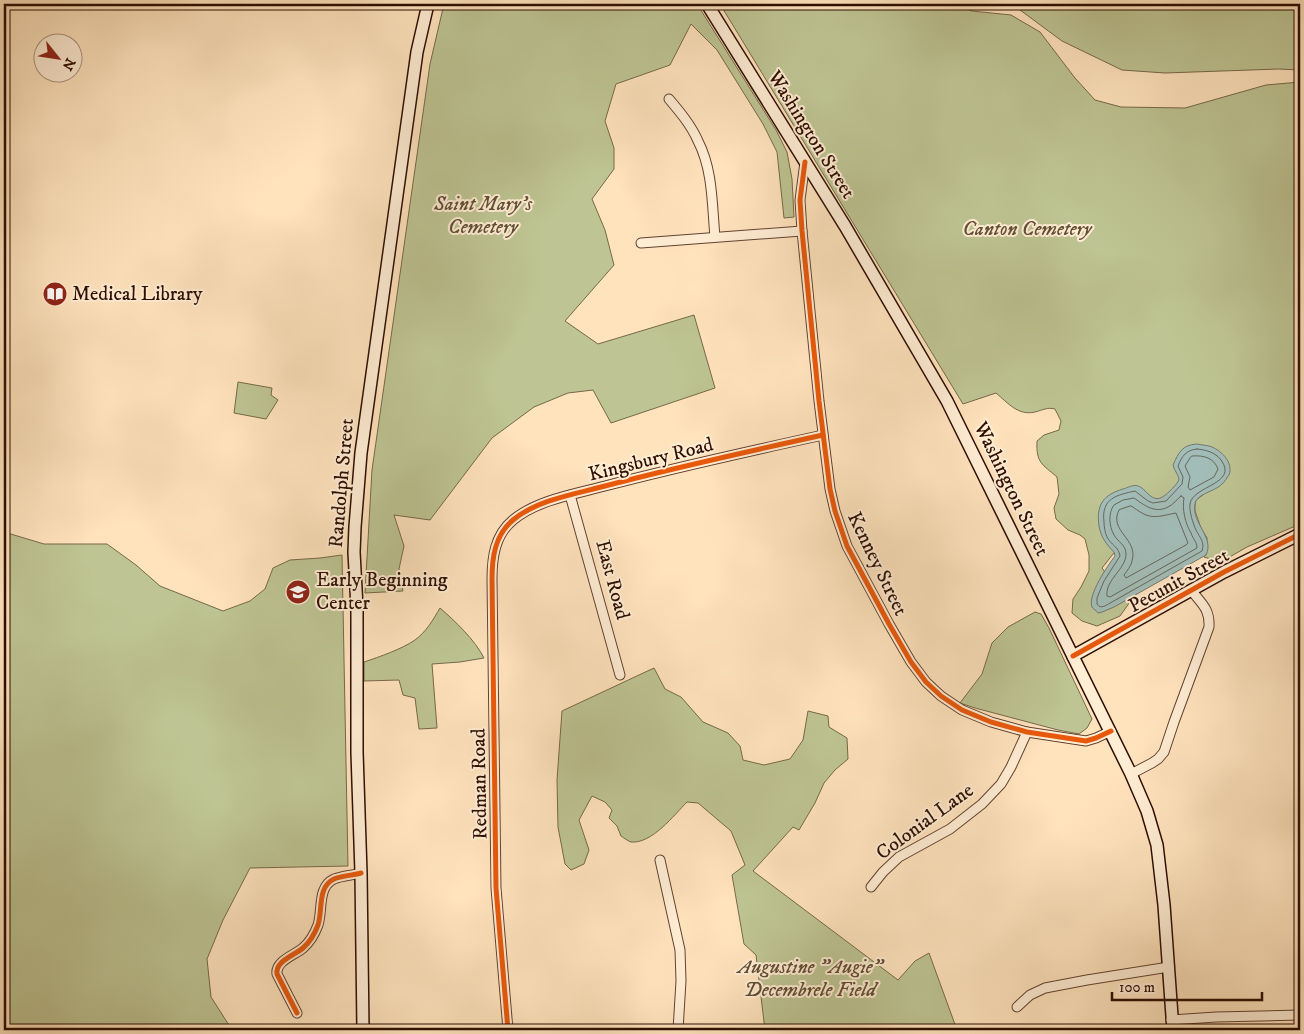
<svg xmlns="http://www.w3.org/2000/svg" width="1304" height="1034" font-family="'IM FELL DW Pica',serif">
<rect width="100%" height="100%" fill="#ffe3bd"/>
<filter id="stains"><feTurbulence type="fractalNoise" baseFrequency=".004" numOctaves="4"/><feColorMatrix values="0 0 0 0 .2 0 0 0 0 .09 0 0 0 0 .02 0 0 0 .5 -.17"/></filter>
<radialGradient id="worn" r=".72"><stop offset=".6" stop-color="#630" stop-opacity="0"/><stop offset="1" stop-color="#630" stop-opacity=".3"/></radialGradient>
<g fill="#bec493" stroke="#76684a">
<polygon points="444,4 697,4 776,130 787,152 792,179 794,217 784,218 777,152 763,124 717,50 691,24 670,65 616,84 605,121 614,148 614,169 592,199 605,230 614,265 565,321 598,344 694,315 715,388 611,423 593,390 568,393 534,407 492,438 430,520 394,515 404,546 399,569 403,591 365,593 372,470 430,64"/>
<path d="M720,4H956L972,11L1011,15L1040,32L1075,78L1095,100L1121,107L1185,108L1266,85L1300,82V524L1247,547L1221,562L1204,557L1206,555L1207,538L1201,528L1195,511V504L1196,500L1204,494L1131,543L1113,554L1102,568L1110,579L1131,589L1132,599L1120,616L1097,626L1082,621L1072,613L1073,599L1081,587L1089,571V555L1085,539L1080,535L1068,530L1056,519L1054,508L1059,494L1057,477C1042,464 1036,463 1037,441L1044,435L1059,430L1061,421L1055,409C1047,407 1043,410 1035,412C1018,416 1008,403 996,393L963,404Z"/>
<polygon points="1012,4 1300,4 1300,70 1279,69 1165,73 1122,70 1062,41"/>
<polygon points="238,382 272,388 271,395 278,400 266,419 234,413"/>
<polygon points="4,532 44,544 107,544 136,565 160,586 223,611 250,601 265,589 273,568 290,560 320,558 342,555 348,866 250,868 223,920 207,959 211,997 232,1030 4,1030"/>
<path d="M440,608C455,621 475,640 484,658L460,662L432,664L437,728L419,729L415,698L403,695L399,680L364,681V662C379,657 402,649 415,640C426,632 433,620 440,608Z"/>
<polygon points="1035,612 1041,614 1049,628 1092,719 1087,728 1079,734 1058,730 975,708 960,703 982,674 992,643 1008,627"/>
<path d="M654,668L665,689L681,697L703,722L728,733L740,746L743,760L764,765L790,759L803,740L808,711L828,716L829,727L847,738L848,759L835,770L824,783L815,803L799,830L793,827L753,871L898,980L915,961L929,953L957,1030H765L756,955L744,944L732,875L745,865L731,831L698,803L687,802C674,815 652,844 631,842C628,841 624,838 621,836L617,826L609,818L612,810L605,802L592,796L579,820L589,850L584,864L571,870L565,864L558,827L557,780L562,711Z"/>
</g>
<path fill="#a2bdb8" stroke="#73776f" d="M1197,444C1201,445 1205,445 1209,446C1220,449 1234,462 1229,475C1227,477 1225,482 1222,484C1216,491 1196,494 1195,504C1191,523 1215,537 1206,555L1114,607L1102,612L1098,613C1097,611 1093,609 1092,607C1087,596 1108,565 1115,556L1114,552C1106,544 1101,537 1099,526C1096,505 1103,495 1123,489C1127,488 1134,484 1138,486C1146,488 1152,505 1164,496C1167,494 1179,483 1179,479C1178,474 1174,470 1173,465C1179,452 1182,445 1197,444Z"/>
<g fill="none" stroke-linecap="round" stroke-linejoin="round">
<g stroke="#68655c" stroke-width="1">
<path d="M1197,449C1206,450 1215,452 1221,460C1239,484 1192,486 1190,504C1189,512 1193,523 1196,530C1200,538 1205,542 1202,551L1112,602C1106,605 1101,610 1097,604V598L1104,581L1120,556C1119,547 1111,545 1107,537C1105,533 1104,526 1104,522C1101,498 1117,495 1135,491L1148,501L1153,503L1166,501L1182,484L1183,477L1178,466C1182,456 1186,450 1197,449Z"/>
<path d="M1192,456C1204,455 1214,458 1218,469L1214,477L1190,490L1188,487L1190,477L1185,466L1190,458Z"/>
<path d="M1181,496L1184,498C1182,509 1185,523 1191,533C1193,539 1197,542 1197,548L1110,597L1107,596C1105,580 1126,569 1126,554C1126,545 1118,542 1114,535C1109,526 1108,513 1114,505L1123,500L1134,498C1144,505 1155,514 1168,507C1173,505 1177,499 1181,496Z"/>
<path d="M1131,506C1135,508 1138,511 1142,513C1153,520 1164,515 1176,513L1188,543L1186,545L1126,578L1124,575C1127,571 1131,566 1132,561C1139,539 1108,531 1119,510Z"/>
</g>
<defs>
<g id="street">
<path d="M669,99C680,112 691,125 698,141C713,170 712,205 715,237"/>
<polyline points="805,162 800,200 802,231 819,401 830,489 835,511 847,546 889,624 911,662 926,682 941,696 962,710 991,722 1027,732 1086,741 1096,738 1111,731"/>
<polyline points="641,243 802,231"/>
<polyline points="570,495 620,675"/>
<path d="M1131,774L1152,763L1158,759L1164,752L1174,722L1209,627C1210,609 1202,604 1191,590"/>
<polyline points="660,860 680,950 681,981 678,1030"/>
<polyline points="871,887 883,872 899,857 950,829 982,804 1001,784 1011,767 1027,732"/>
<polyline points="1017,1007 1030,995 1045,988 1087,980 1169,967"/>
<path d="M297,1013L277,974C275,961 295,955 303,948C310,942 315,933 318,925C323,910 317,887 334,879C341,876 354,875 361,873"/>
<polyline points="1171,1020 1216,1017 1300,1015"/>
<path d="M508,1030L496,888L492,579C492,557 495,535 513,520C537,500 575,494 605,486C677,467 750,451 823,435"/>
</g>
<g id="secondary">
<polyline points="707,4 845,226 947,401 1131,774 1147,811 1157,845 1164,905 1173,1030"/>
<polyline points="1073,656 1224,572 1300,534"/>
<polyline points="363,1030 361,873 357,752 357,608 354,552 355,527 361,453 417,52 428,4"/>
</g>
</defs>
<use href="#street" stroke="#624230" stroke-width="11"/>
<use href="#secondary" stroke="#2d0d01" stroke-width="14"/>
<use href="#street" stroke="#ffedd4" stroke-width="9"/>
<use href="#secondary" stroke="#ffedd4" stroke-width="11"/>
<defs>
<g id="cycleway">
<polyline points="805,162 800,200 802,231 819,401 830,489 835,511 847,546 889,624 911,662 926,682 941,696 962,710 991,722 1027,732 1086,741 1096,738 1111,731"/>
<polyline points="1073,656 1224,572 1300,534"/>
<path d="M297,1013L277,974C275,961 295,955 303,948C310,942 315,933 318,925C323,910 317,887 334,879C341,876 354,875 361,873"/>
<path d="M508,1030L496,888L492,579C492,557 495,535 513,520C537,500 575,494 605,486C677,467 750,451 823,435"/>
</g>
</defs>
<use href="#cycleway" stroke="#ffedd4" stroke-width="8"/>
<use href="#cycleway" stroke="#e8590c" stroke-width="5"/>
</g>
<defs>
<symbol id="library-disc" viewBox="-11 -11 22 22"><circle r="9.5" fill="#8f2418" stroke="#ffedd4"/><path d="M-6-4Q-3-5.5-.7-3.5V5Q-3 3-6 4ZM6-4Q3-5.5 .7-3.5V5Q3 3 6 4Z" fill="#fff"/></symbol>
<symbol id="school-disc" viewBox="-11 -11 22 22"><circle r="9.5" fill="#8f2418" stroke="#ffedd4"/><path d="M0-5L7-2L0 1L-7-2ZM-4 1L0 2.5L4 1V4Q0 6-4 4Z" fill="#fff"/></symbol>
</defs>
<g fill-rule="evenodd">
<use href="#library-disc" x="41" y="280" width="28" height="28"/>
<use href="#school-disc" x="284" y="578" width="28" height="28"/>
</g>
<g text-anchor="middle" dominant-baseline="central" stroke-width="4" stroke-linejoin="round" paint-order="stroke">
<g font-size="20" fill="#2d0d01" stroke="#ffedd4">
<text transform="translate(811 135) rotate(58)">Washington Street</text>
<text transform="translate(651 460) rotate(-14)">Kingsbury Road</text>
<text transform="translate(342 483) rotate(-85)">Randolph Street</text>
<text transform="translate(1011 489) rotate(64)">Washington Street</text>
<text transform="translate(877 564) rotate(64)">Kenney Street</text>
<text transform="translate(612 580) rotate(75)">East Road</text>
<text transform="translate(1179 581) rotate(-29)">Pecunit Street</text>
<text transform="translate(480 784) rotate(-91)">Redman Road</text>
<text transform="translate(925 822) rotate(-36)">Colonial Lane</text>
</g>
<g font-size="20" font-style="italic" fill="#604d34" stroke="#ffedd4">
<text x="483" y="204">Saint Mary's<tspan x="483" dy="23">Cemetery</tspan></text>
<text x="1027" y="229">Canton Cemetery</text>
<text x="810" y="967">Augustine "Augie"<tspan x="810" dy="23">Decembrele Field</tspan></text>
</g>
<g font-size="20" fill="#2d0d01" stroke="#ffedd4" text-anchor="start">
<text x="72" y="294">Medical Library</text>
<text x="316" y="580">Early Beginning<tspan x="316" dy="23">Center</tspan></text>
</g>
</g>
<rect width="1304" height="1034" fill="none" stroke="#ffe3bd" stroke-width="20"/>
<rect x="5" y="5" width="1294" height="1024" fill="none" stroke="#2d0d01" stroke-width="2.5"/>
<rect x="10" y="10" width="1284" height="1014" fill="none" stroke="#2d0d01"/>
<g transform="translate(58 58) rotate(120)"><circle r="24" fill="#ffedd4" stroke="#ab9380"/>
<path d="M0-4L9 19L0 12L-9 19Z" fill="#8f2418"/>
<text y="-8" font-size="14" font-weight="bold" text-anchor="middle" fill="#2d0d01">N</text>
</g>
<path d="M1112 992v8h150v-8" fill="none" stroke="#2d0d01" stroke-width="2.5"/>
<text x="1119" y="992" font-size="15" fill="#2d0d01" stroke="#ffedd4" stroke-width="4" paint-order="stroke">100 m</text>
<rect width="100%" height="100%" filter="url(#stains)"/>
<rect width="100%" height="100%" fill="url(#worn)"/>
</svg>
